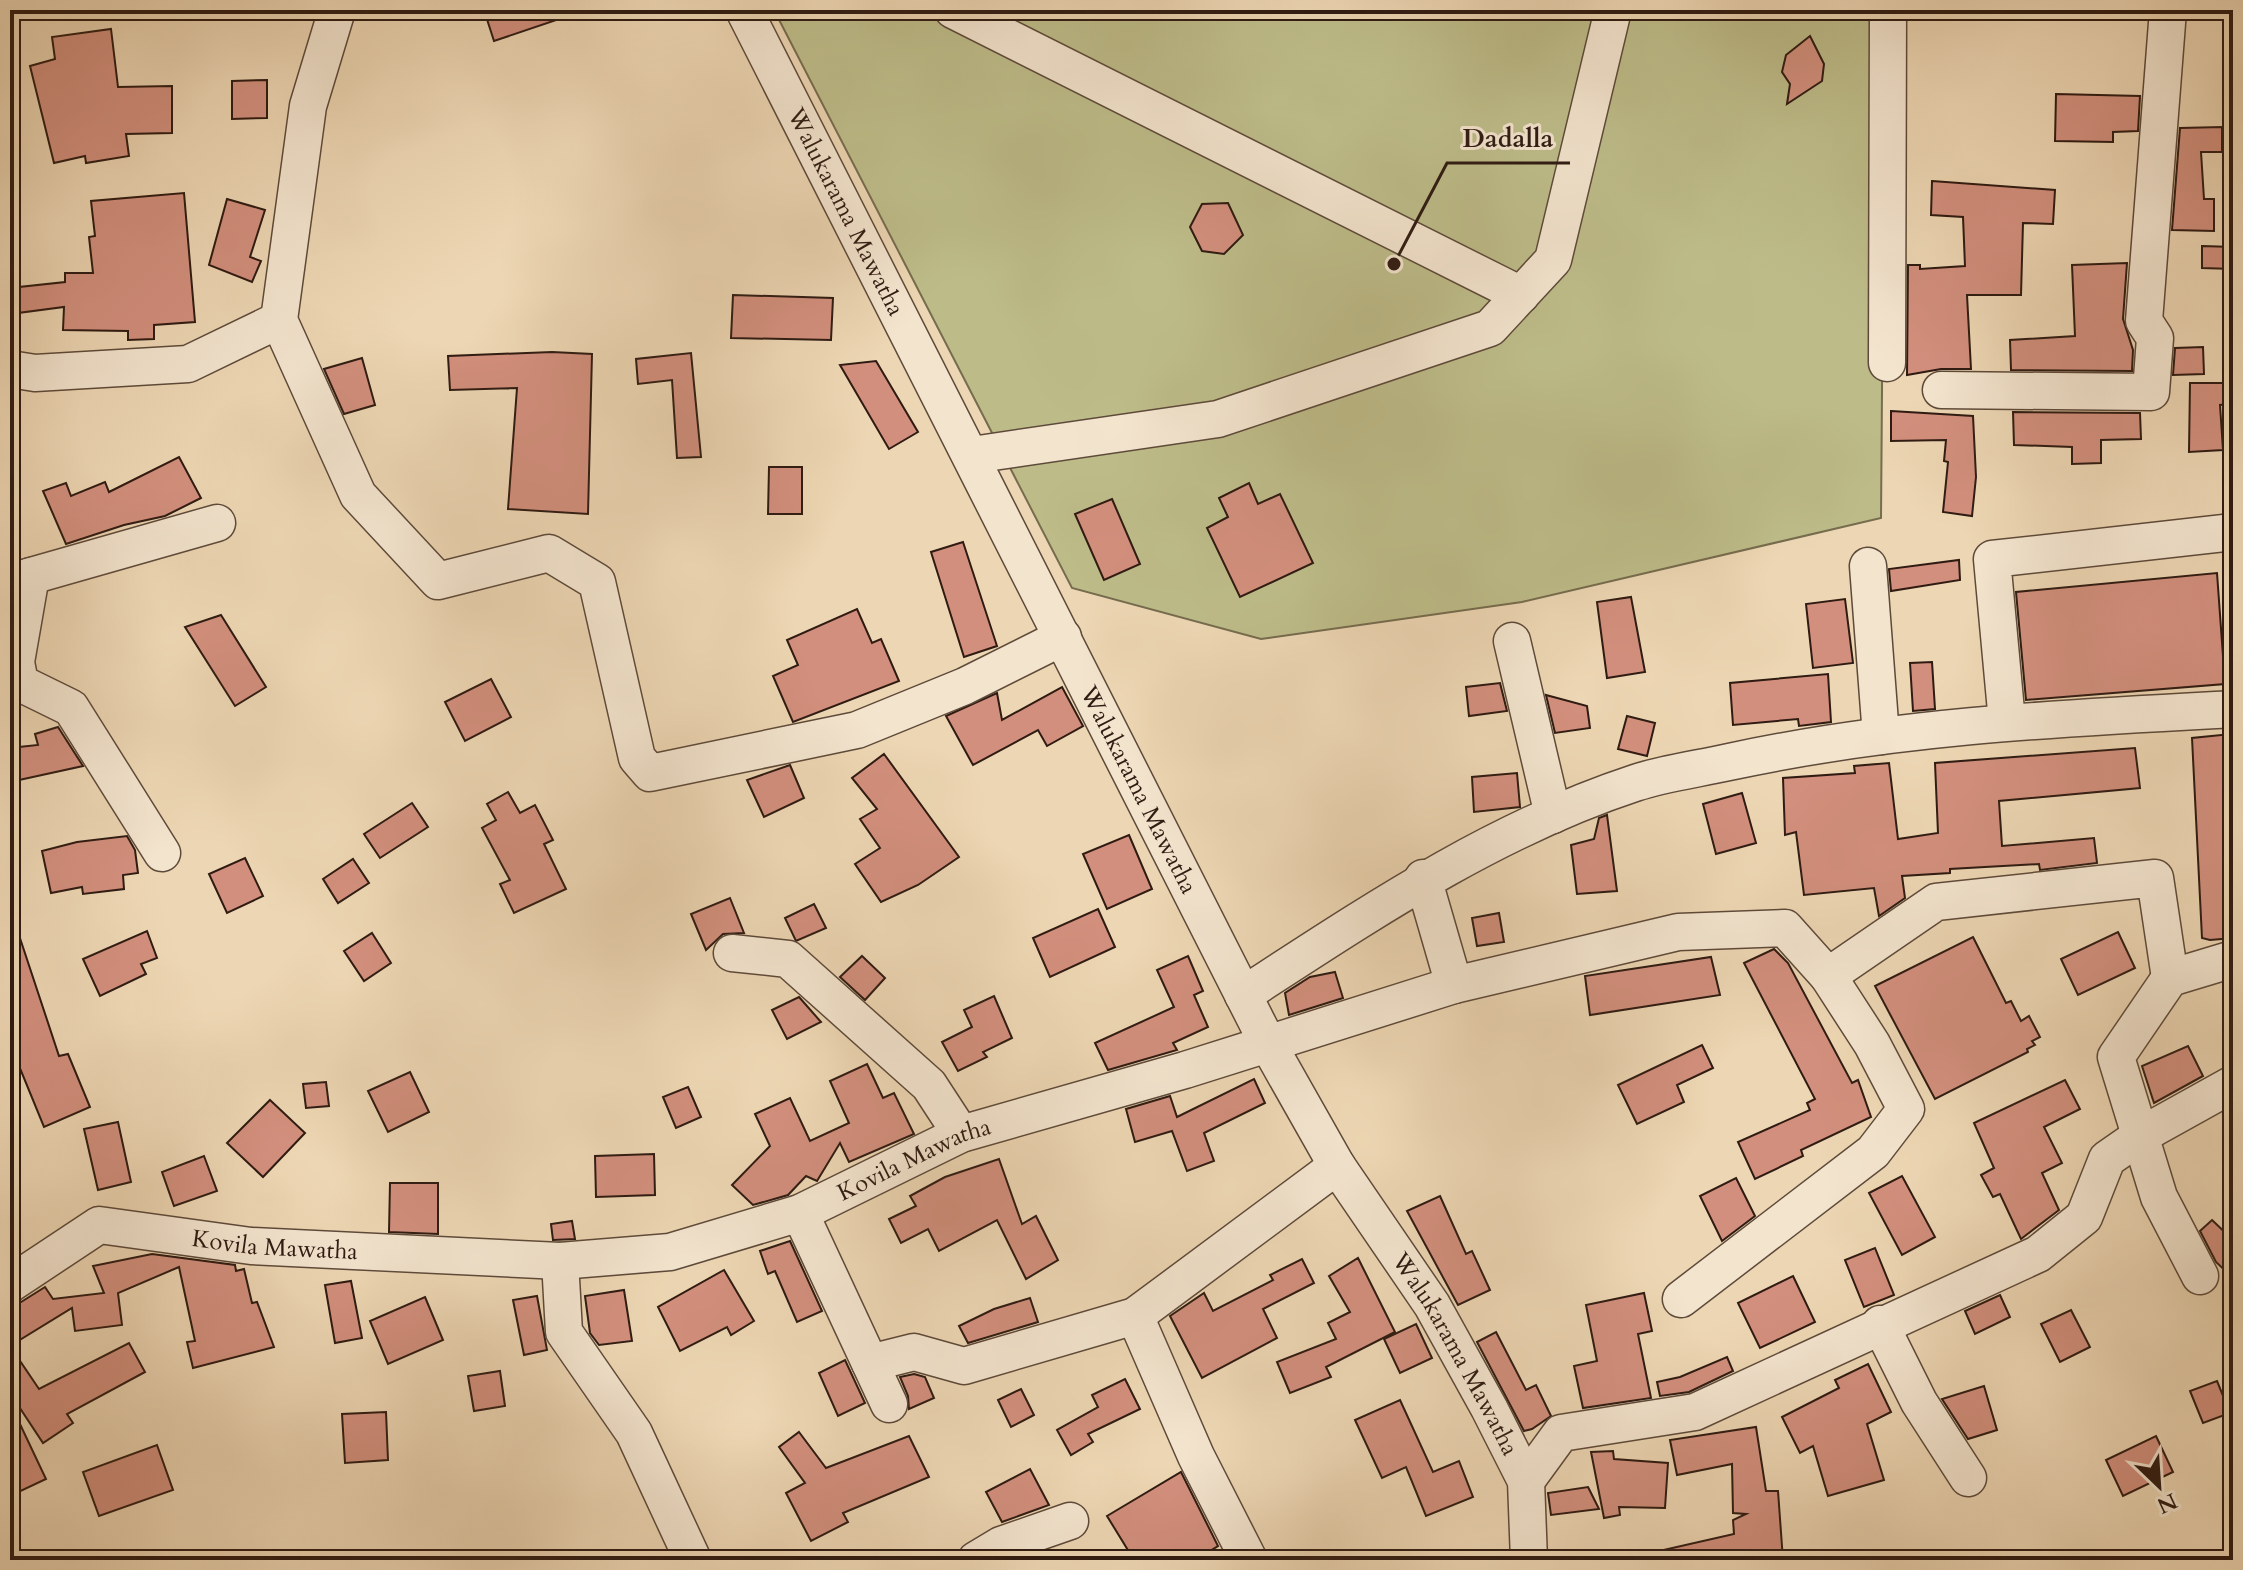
<svg xmlns="http://www.w3.org/2000/svg" width="2243" height="1570" font-family="Cardo,serif">
<rect width="100%" height="100%" fill="#edd6b3"/>
<filter id="stains"><feTurbulence type="fractalNoise" baseFrequency=".0025" numOctaves="4"/><feColorMatrix values="0 0 0 0 .2 0 0 0 0 .09 0 0 0 0 .02 0 0 0 .5 -.17"/></filter>
<radialGradient id="worn" r=".72"><stop offset=".6" stop-color="#630" stop-opacity="0"/><stop offset="1" stop-color="#630" stop-opacity=".3"/></radialGradient>
<polygon fill="#bdbc89" stroke="#766c4e" stroke-width="2" points="774,10 1885,10 1881,518 1522,602 1261,639 1072,588"/>
<g fill="#d28f7d" stroke="#2f1b12" stroke-width="2">
<polygon points="484,10 574,10 574,14 494,41"/>
<polygon points="111,29 118,87 172,86 172,133 126,134 129,156 86,163 85,156 54,163 30,66 55,59 52,37"/>
<polygon points="1810,36 1824,64 1822,81 1787,104 1790,84 1782,72 1786,55"/>
<polygon points="267,80 267,118 232,119 232,81"/>
<polygon points="2056,94 2140,96 2138,131 2113,132 2113,142 2055,141"/>
<polygon points="2222,127 2222,152 2201,152 2204,199 2214,199 2214,231 2172,230 2180,128"/>
<polygon points="1932,181 2055,190 2053,224 2023,223 2021,295 1967,295 1971,369 1941,369 1907,375 1908,265 1920,265 1920,269 1965,266 1963,217 1931,215"/>
<polygon points="184,193 195,322 154,325 154,339 128,340 128,331 63,330 64,307 10,314 10,288 65,282 65,273 93,273 89,237 95,236 91,201"/>
<polygon points="227,199 265,210 250,257 261,261 252,282 209,265"/>
<polygon points="1228,203 1243,235 1224,254 1202,251 1190,227 1202,204"/>
<polygon points="2202,246 2233,247 2233,269 2202,268"/>
<polygon points="2127,263 2123,319 2133,350 2132,371 2011,370 2010,340 2075,336 2072,265"/>
<polygon points="733,295 833,298 831,340 731,338"/>
<polygon points="2203,347 2204,374 2173,375 2175,348"/>
<polygon points="552,352 592,354 588,514 508,509 517,388 450,390 448,356"/>
<polygon points="691,353 701,457 677,458 672,380 638,384 636,359"/>
<polygon points="362,358 375,405 344,414 324,369"/>
<polygon points="876,361 918,432 889,449 840,365"/>
<polygon points="2190,383 2230,383 2230,404 2220,405 2223,450 2189,452"/>
<polygon points="1891,411 1973,416 1976,477 1972,516 1943,512 1948,462 1944,461 1946,440 1891,441"/>
<polygon points="2013,412 2140,413 2141,439 2101,440 2101,463 2072,464 2072,447 2014,445"/>
<polygon points="179,457 201,498 165,516 124,525 66,544 43,491 66,483 71,496 105,482 109,492"/>
<polygon points="769,467 802,467 802,514 768,514"/>
<polygon points="1249,483 1258,504 1280,494 1313,563 1240,597 1207,528 1228,517 1219,498"/>
<polygon points="1112,499 1140,564 1104,580 1075,514"/>
<polygon points="963,542 997,646 964,657 931,552"/>
<polygon points="1959,560 1960,580 1891,591 1889,569"/>
<polygon points="2217,573 2225,684 2026,700 2016,592"/>
<polygon points="1631,597 1645,672 1607,678 1597,602"/>
<polygon points="1845,599 1853,663 1813,668 1806,604"/>
<polygon points="857,609 872,643 881,639 899,681 793,722 773,676 798,665 787,640"/>
<polygon points="221,615 266,687 235,706 185,627"/>
<polygon points="1932,662 1935,709 1913,711 1910,663"/>
<polygon points="1828,674 1831,722 1799,726 1798,719 1733,725 1730,683"/>
<polygon points="491,679 511,717 465,741 445,702"/>
<polygon points="1500,683 1507,711 1469,716 1466,687"/>
<polygon points="1062,687 1083,726 1047,746 1038,730 973,765 946,716 997,693 1002,720"/>
<polygon points="1546,695 1587,706 1590,728 1555,733"/>
<polygon points="1627,716 1655,723 1647,756 1618,749"/>
<polygon points="58,727 83,766 10,782 10,748 38,745 35,734"/>
<polygon points="2231,734 2233,938 2210,940 2202,938 2192,738"/>
<polygon points="2135,748 2140,788 1999,801 2002,846 2094,838 2097,863 2040,870 2039,864 1950,869 1950,873 1902,876 1905,898 1879,916 1874,888 1804,895 1796,832 1785,835 1783,778 1855,773 1854,766 1889,763 1898,839 1938,833 1935,763"/>
<polygon points="884,754 959,857 918,885 881,902 855,864 880,848 860,819 877,809 852,778"/>
<polygon points="790,765 804,798 764,817 747,780"/>
<polygon points="1517,773 1520,807 1474,812 1472,777"/>
<polygon points="508,792 520,813 535,805 553,840 544,844 566,889 514,913 500,884 510,880 482,828 496,820 487,804"/>
<polygon points="1742,793 1756,843 1716,854 1703,804"/>
<polygon points="412,803 428,827 380,858 364,834"/>
<polygon points="1607,815 1617,891 1577,894 1571,845 1594,839 1599,818"/>
<polygon points="1129,835 1152,889 1107,909 1083,854"/>
<polygon points="127,836 135,850 138,873 123,875 124,889 83,894 82,887 51,893 42,851 77,842"/>
<polygon points="245,858 263,896 227,913 209,874"/>
<polygon points="353,859 369,883 338,903 323,879"/>
<polygon points="730,898 744,933 723,934 706,950 691,914"/>
<polygon points="814,904 826,928 796,941 785,918"/>
<polygon points="1098,909 1115,947 1050,977 1033,938"/>
<polygon points="1499,913 1504,942 1477,946 1472,918"/>
<polygon points="14,920 59,1056 68,1054 90,1107 44,1127 10,1044 10,921"/>
<polygon points="147,931 157,958 141,964 146,974 100,996 83,959"/>
<polygon points="2118,932 2135,968 2078,995 2061,959"/>
<polygon points="372,933 391,963 364,981 344,951"/>
<polygon points="1973,937 2006,1003 2011,1001 2021,1021 2029,1016 2040,1037 2032,1041 2035,1045 2027,1049 2028,1052 1935,1099 1875,986"/>
<polygon points="1774,949 1788,963 1852,1083 1858,1080 1871,1117 1801,1150 1803,1156 1755,1179 1738,1142 1810,1110 1807,1103 1815,1099 1744,963"/>
<polygon points="862,956 885,978 865,1000 840,977"/>
<polygon points="1188,956 1203,991 1194,995 1208,1027 1173,1043 1177,1050 1108,1070 1095,1043 1174,1007 1157,970"/>
<polygon points="1711,957 1720,995 1590,1015 1585,976"/>
<polygon points="1335,972 1343,998 1289,1015 1285,993 1310,977"/>
<polygon points="994,996 1012,1038 983,1052 987,1057 958,1071 942,1042 972,1027 964,1010"/>
<polygon points="799,997 821,1022 787,1039 772,1010"/>
<polygon points="1702,1045 1713,1068 1677,1085 1684,1102 1637,1124 1618,1085"/>
<polygon points="2188,1046 2203,1076 2154,1103 2142,1066"/>
<polygon points="867,1064 883,1098 894,1093 914,1134 849,1162 840,1143 817,1181 806,1176 788,1195 753,1205 732,1185 770,1146 755,1114 790,1098 810,1141 849,1123 830,1081"/>
<polygon points="410,1072 429,1112 388,1132 368,1091"/>
<polygon points="1254,1079 1265,1103 1204,1133 1214,1161 1187,1171 1172,1131 1135,1142 1126,1109 1170,1096 1177,1117"/>
<polygon points="2065,1080 2080,1109 2044,1127 2062,1163 2042,1173 2059,1210 2021,1239 2000,1194 1993,1197 1981,1175 1994,1168 1974,1123"/>
<polygon points="326,1082 329,1106 306,1108 303,1084"/>
<polygon points="688,1087 701,1117 676,1128 663,1097"/>
<polygon points="270,1100 305,1133 263,1177 227,1143"/>
<polygon points="118,1122 131,1182 98,1190 84,1129"/>
<polygon points="654,1154 655,1195 596,1197 595,1156"/>
<polygon points="204,1156 217,1191 174,1206 162,1172"/>
<polygon points="999,1159 1022,1224 1036,1216 1058,1260 1026,1279 997,1220 939,1251 928,1229 901,1243 889,1219 916,1206 910,1196 945,1177"/>
<polygon points="1902,1176 1935,1237 1902,1255 1869,1193"/>
<polygon points="1736,1178 1755,1216 1722,1241 1700,1196"/>
<polygon points="390,1183 438,1183 438,1234 389,1232"/>
<polygon points="1440,1196 1466,1254 1472,1251 1490,1290 1458,1305 1407,1211"/>
<polygon points="2212,1220 2233,1240 2233,1278 2216,1262 2200,1231"/>
<polygon points="572,1221 575,1239 553,1240 551,1224"/>
<polygon points="790,1241 822,1311 797,1322 775,1271 768,1274 760,1251"/>
<polygon points="1875,1248 1894,1295 1864,1307 1845,1260"/>
<polygon points="152,1254 235,1265 236,1271 244,1269 252,1303 257,1302 274,1347 193,1368 187,1342 195,1341 179,1267 118,1293 122,1325 75,1331 72,1308 10,1346 39,1389 129,1343 145,1372 67,1414 73,1423 43,1443 10,1393 10,1309 45,1287 53,1299 104,1293 93,1266"/>
<polygon points="1358,1258 1395,1332 1326,1367 1331,1377 1290,1393 1277,1362 1336,1339 1328,1323 1350,1312 1329,1276"/>
<polygon points="1302,1259 1314,1283 1263,1309 1277,1338 1202,1378 1170,1316 1204,1293 1213,1311 1273,1280 1270,1275"/>
<polygon points="724,1270 754,1321 731,1335 727,1327 680,1351 658,1307"/>
<polygon points="1793,1276 1815,1322 1760,1348 1738,1303"/>
<polygon points="351,1281 362,1338 335,1343 325,1285"/>
<polygon points="624,1290 632,1341 599,1345 590,1333 585,1296"/>
<polygon points="1644,1293 1652,1331 1638,1334 1651,1398 1583,1408 1574,1366 1597,1361 1586,1305"/>
<polygon points="2000,1295 2010,1317 1975,1334 1965,1311"/>
<polygon points="537,1296 547,1350 524,1355 513,1300"/>
<polygon points="425,1297 443,1340 388,1364 370,1321"/>
<polygon points="1030,1298 1038,1322 968,1343 959,1326 994,1309"/>
<polygon points="2071,1310 2090,1347 2060,1362 2041,1324"/>
<polygon points="1416,1324 1432,1358 1400,1373 1384,1339"/>
<polygon points="1496,1332 1526,1390 1536,1385 1551,1416 1532,1429 1524,1431 1477,1342"/>
<polygon points="1727,1357 1733,1371 1689,1392 1660,1396 1657,1382 1680,1377"/>
<polygon points="845,1360 865,1403 838,1416 819,1373"/>
<polygon points="1868,1364 1891,1412 1867,1424 1884,1480 1828,1496 1813,1446 1800,1453 1782,1417 1839,1388 1835,1380"/>
<polygon points="500,1371 505,1406 474,1411 468,1376"/>
<polygon points="914,1374 925,1377 934,1398 909,1409 908,1396 900,1377"/>
<polygon points="1125,1379 1140,1409 1088,1434 1093,1442 1071,1455 1057,1430 1098,1407 1092,1395"/>
<polygon points="2217,1381 2230,1413 2203,1423 2190,1391"/>
<polygon points="1984,1386 1997,1430 1968,1439 1942,1399"/>
<polygon points="1021,1389 1034,1415 1011,1427 998,1400"/>
<polygon points="1400,1400 1433,1472 1459,1461 1473,1497 1426,1516 1406,1467 1382,1478 1355,1420"/>
<polygon points="10,1403 46,1479 10,1496"/>
<polygon points="386,1412 388,1460 345,1463 342,1414"/>
<polygon points="1756,1427 1766,1491 1778,1491 1783,1560 1660,1560 1659,1551 1734,1534 1733,1520 1746,1514 1733,1513 1732,1464 1677,1475 1670,1440"/>
<polygon points="799,1432 826,1468 909,1436 929,1477 843,1513 848,1522 811,1541 786,1493 805,1483 779,1447"/>
<polygon points="2156,1436 2173,1472 2123,1496 2106,1460"/>
<polygon points="157,1445 173,1490 99,1516 83,1472"/>
<polygon points="1613,1451 1614,1459 1668,1463 1665,1508 1619,1507 1620,1515 1604,1518 1591,1452"/>
<polygon points="1030,1469 1049,1505 1002,1522 986,1492"/>
<polygon points="1181,1472 1218,1546 1195,1560 1134,1560 1107,1516"/>
<polygon points="1588,1487 1599,1509 1551,1515 1548,1493"/>
</g>
<g fill="none" stroke-linecap="round" stroke-linejoin="round">
<defs>
<g id="minor">
<polyline points="337,10 308,106 279,320 358,495 438,581 549,553 597,582 637,758 650,773 857,730 965,686 1063,637"/>
<path id="s1" d="M744,10L1268,1044L1337,1166L1432,1305L1489,1408L1526,1481L1529,1560"/>
<polyline points="953,10 1521,295"/>
<polyline points="1887,363 1888,10"/>
<polyline points="10,369 35,373 188,364 279,320"/>
<polyline points="1941,390 2151,392 2155,338 2144,321 2168,10"/>
<polyline points="972,455 1218,419 1490,328 1553,260 1613,10"/>
<polyline points="1868,566 1881,736"/>
<polyline points="31,576 16,662 20,683 71,708 162,853"/>
<polyline points="10,582 217,523"/>
<polyline points="1512,641 1553,815"/>
<polyline points="2007,722 1992,559 2233,532"/>
<polyline points="1423,878 1454,985"/>
<polyline points="732,953 788,959 929,1085 961,1134"/>
<path d="M1243,995C1368,914 1492,830 1635,783C1665,773 1698,769 1729,762C1895,726 2064,718 2233,709"/>
<polyline points="800,1213 889,1404"/>
<polyline points="560,1261 564,1332 634,1433 693,1560"/>
<polyline points="2200,1276 2159,1197 2116,1057 2170,978 2233,959"/>
<path id="s2" d="M10,1284L99,1225L251,1246L560,1261L670,1252L800,1213L961,1134L1185,1070L1454,985L1678,932L1785,928L1828,976L1936,902L2155,878L2170,978"/>
<polyline points="1681,1299 1873,1152 1906,1109 1872,1044 1828,976"/>
<polyline points="1135,1316 1196,1456 1249,1560"/>
<polyline points="1880,1324 1919,1402 1968,1478"/>
<polyline points="870,1363 914,1352 964,1366 1135,1316 1337,1166"/>
<polyline points="1526,1481 1561,1433 1695,1412 2038,1254 2084,1217 2107,1159 2143,1134 2233,1084"/>
<polyline points="976,1560 1001,1545 1070,1521"/>
</g>
</defs>
<use href="#minor" stroke="#5e4a3a" stroke-width="39"/>
<use href="#minor" stroke="#f3e4ce" stroke-width="36"/>
</g>
<g text-anchor="middle" dominant-baseline="central" stroke-width="6" stroke-linejoin="round" paint-order="stroke">
<g font-size="24" fill="#2f1b12" stroke="#f3e4ce">
<text stroke="none"><textPath href="#s1" startOffset="226">Walukarama Mawatha</textPath></text>
<text stroke="none"><textPath href="#s1" startOffset="874">Walukarama Mawatha</textPath></text>
<text stroke="none"><textPath href="#s2" startOffset="942">Kovila Mawatha</textPath></text>
<text stroke="none"><textPath href="#s2" startOffset="284">Kovila Mawatha</textPath></text>
<text stroke="none"><textPath href="#s1" startOffset="1522">Walukarama Mawatha</textPath></text>
</g>
</g>
<path fill="none" stroke="#2f1b12" stroke-width="3" d="M1394 264L1447 163H1570"/>
<circle fill="#2f1b12" stroke="#f3e4ce" stroke-width="3" cx="1394" cy="264" r="8"/>
<g font-size="26" text-anchor="middle" font-weight="bold" fill="#2f1b12" stroke="#f3e4ce" stroke-width="6" stroke-linejoin="round" paint-order="stroke">
<text x="1508" y="147">Dadalla</text>
</g>
<rect width="2243" height="1570" fill="none" stroke="#edd6b3" stroke-width="40"/>
<rect x="12" y="12" width="2219" height="1546" fill="none" stroke="#2f1b12" stroke-width="4"/>
<rect x="20" y="20" width="2203" height="1530" fill="none" stroke="#2f1b12" stroke-width="2"/>
<g transform="translate(2159 1486) rotate(155)" stroke="#f3e4ce" stroke-width="6" paint-order="stroke">
<path d="M0-6L14 30L0 20L-14 30Z" fill="#2f1b12"/>
<text y="-12" font-size="22" font-weight="bold" text-anchor="middle" fill="#2f1b12">N</text>
</g>
<rect width="100%" height="100%" filter="url(#stains)"/>
<rect width="100%" height="100%" fill="url(#worn)"/>
</svg>
